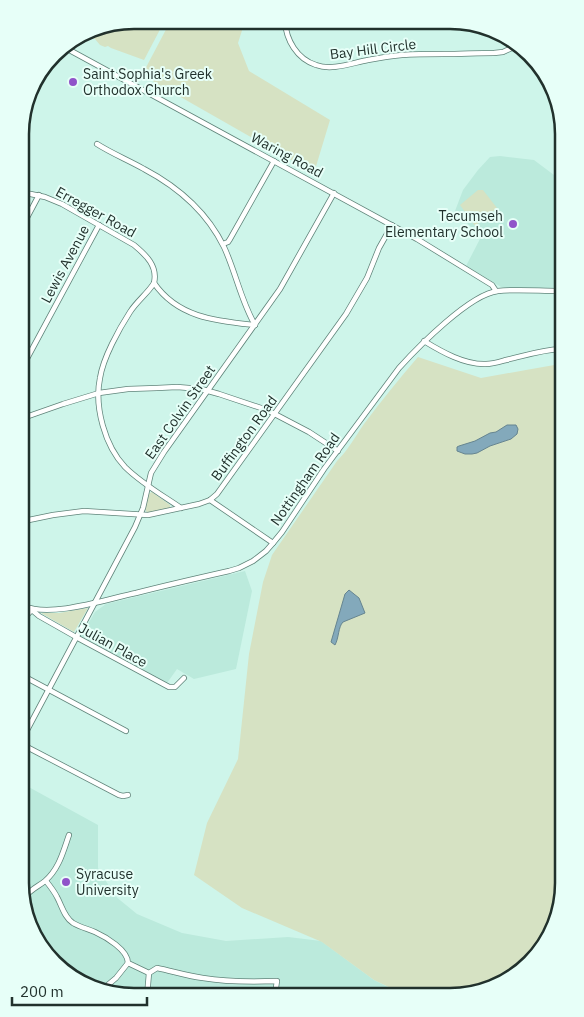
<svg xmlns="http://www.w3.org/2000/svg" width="584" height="1017" font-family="'IBM Plex Sans',sans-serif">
<rect width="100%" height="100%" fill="#cef5ea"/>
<g fill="#bbeadc">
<polygon points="500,156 534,160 558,178 559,288 507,288 501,287 466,266 481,237 455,211 463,190 478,170 490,157"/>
<polygon points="245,571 252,591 236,669 194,679 177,669 167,683 81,636 95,612 106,604"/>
<polygon points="25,785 98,825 98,868 115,896 137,914 182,933 226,941 288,937 321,941 374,980 398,992 119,996 59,969 26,920"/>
</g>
<g fill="#d6e2c3">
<polygon points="134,20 165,20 144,60 111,48 108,46 105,47 100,45 95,39 83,34 91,29"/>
<polygon points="171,20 245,21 238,43 249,71 330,120 314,173 142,75"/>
<polygon points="478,190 483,190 497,208 475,226 460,205"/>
<path d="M418,357L481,378L526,370L560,364L564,891L540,953L487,991L399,992L374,980L322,942L242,908L194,875L207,823L238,759L249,654L263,582L272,555L337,461C348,450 355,437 364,424C381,401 399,379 418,357Z"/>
<polygon points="152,492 170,505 170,508 147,513 145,509 148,494"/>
<polygon points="88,608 74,632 41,613 59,613"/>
</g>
<g fill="#83a9bb" stroke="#668590">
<polygon points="507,425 516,425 518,429 517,434 511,439 490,446 477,453 472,454 465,454 457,451 457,447 459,446 475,441 490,433 496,432"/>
<path d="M349,590L359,598L365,613L343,622C338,627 339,638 335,645L331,642L345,594Z"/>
</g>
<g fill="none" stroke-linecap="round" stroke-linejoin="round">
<defs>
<g id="minor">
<path d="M285,21C286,40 297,59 316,65C332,71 352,63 368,60C379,58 391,56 402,55C416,54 430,54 444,54C461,54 477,53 494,53L503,52L518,45"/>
<polyline points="62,46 417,239 492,285 496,291"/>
<polyline points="27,100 56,52"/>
<path d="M97,144C111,153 128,160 144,169C178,187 207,212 224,247C236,273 241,301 255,325"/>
<path d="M21,192L45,197L62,204L134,245C146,255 158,266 154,283C178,318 217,321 255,325"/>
<polyline points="22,227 39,195"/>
<polyline points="223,244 228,242 230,239 274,161"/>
<path d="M154,283C148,293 137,301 130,312C119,329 103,358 100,378C94,407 105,446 125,467C141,483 162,495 181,508"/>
<path d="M424,341C442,352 465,365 486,364C493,364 499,362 506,360C524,356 541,350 560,349"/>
<polyline points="23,366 99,225"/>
<polyline points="23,418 63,404 99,393 128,389 157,388 177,387 201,389 219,394 267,410 309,432 338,451"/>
<polyline points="210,500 273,543"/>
<polyline points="24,521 53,515 84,511 148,515 199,504 210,500 217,494 346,314 367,278 379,248 392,225"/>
<path d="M24,606C51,618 107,599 136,593C167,585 198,578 229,571L239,568L253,561L266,551L273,543L282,532L324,469L399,368C418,347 470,294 498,291C518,289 539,291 559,291"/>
<polyline points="24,618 32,610 39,616 76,637 169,687 175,687 184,678"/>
<polyline points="25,677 126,731"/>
<polyline points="25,734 135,527 143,508 151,473 164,452 280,289 334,193"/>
<polyline points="25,746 119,795 123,796 128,795"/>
<path d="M46,881C50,886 54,891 57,897C62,906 64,917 73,923C80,927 88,929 95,932C106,937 128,950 128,963L149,973L157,968C172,971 187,976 203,978C227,982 252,982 277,981L275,994"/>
<path d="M26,896C31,889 39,886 45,881C59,869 63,852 69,835"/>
<polyline points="103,989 116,978 128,963"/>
<polyline points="147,996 149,973"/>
</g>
</defs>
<use href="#minor" stroke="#60847a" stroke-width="6"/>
<use href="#minor" stroke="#fff" stroke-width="4.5"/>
</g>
<g fill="#9053c9" stroke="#e7fff8" stroke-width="2">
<circle cx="73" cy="82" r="5"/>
<circle cx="513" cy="224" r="5"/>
<circle cx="66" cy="882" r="5"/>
</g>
<g text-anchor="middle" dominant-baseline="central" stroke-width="4" stroke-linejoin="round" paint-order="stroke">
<g font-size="14" fill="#21312c" stroke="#e7fff8">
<text transform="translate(373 49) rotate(-7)">Bay Hill Circle</text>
<text transform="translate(287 155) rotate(28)">Waring Road</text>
<text transform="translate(96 212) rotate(29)">Erregger Road</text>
<text transform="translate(65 264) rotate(-62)">Lewis Avenue</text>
<text transform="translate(180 412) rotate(-55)">East Colvin Street</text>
<text transform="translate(244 438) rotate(-54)">Buffington Road</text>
<text transform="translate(305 479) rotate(-55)">Nottingham Road</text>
<text transform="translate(113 645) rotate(29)">Julian Place</text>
</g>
<g font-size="14" fill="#21312c" stroke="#e7fff8" text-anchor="start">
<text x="83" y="74">Saint Sophia's Greek<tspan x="83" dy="16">Orthodox Church</tspan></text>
<text x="503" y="216" text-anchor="end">Tecumseh<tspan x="503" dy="16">Elementary School</tspan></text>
<text x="76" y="874">Syracuse<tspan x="76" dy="16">University</tspan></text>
</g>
</g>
<path d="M0 0H584V1017H0ZM134 29H450A105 105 0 0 1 555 134V883A105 105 0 0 1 450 988H134A105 105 0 0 1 29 883V134A105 105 0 0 1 134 29Z" fill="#e7fff8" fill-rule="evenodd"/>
<path fill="none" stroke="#21312c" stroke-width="2.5" d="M134 29H450A105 105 0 0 1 555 134V883A105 105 0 0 1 450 988H134A105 105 0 0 1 29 883V134A105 105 0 0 1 134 29Z"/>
<path d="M12 997v8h135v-8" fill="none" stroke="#21312c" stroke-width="2.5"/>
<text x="20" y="997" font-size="15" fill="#21312c" stroke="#e7fff8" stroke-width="4" paint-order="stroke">200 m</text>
</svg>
